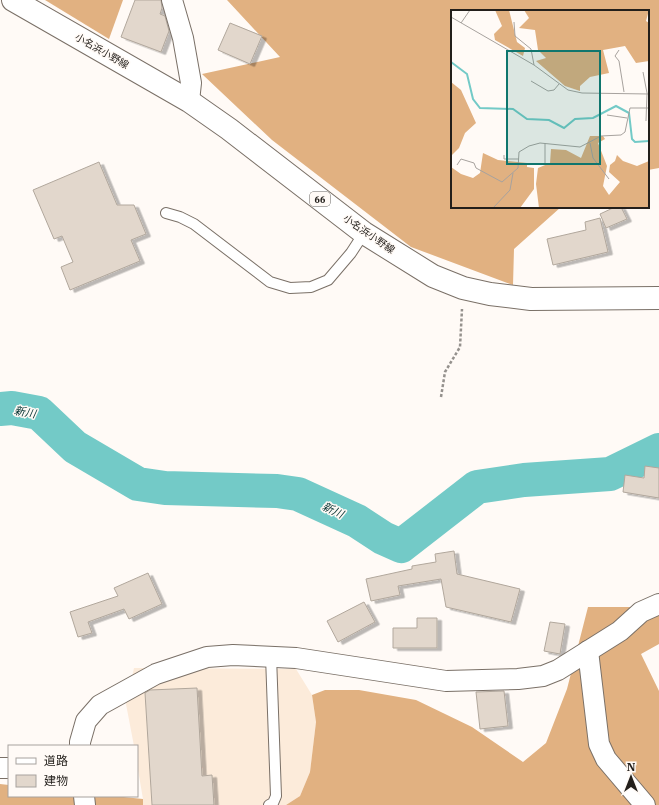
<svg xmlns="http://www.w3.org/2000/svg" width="659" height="805" font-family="'IBM Plex Serif','Noto Sans JP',serif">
<defs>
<filter id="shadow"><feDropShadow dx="4.5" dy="2.5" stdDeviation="0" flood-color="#0004"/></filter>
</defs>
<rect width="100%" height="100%" fill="#fffaf6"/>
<polygon fill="#fcebda" points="134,668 296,669 312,695 316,722 310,772 300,796 286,805 143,805 143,799 137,764 137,746 134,746 126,704"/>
<g fill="#e1b181">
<polygon points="45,0 123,0 109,39"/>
<polygon points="227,0 659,0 659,168 648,170 648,11 452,11 452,207 561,207 514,249 513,285 411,247 272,140 202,74 280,57"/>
<polygon points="588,607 659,607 659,644 641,654 659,691 659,805 286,805 300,796 310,772 316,722 312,695 325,690 359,690 416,700 472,727 523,762 546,743 567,689"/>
<polygon points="0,784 9,785 9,796 114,796 143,799 143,805 0,805"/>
</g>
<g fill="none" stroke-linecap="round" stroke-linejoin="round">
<polyline stroke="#73cac7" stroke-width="34" points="0,409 12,408 39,413 75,447 138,484 165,488 277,491 298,494 357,521 383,538 401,546 477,487 524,480 610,474 659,450"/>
</g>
<g fill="#e2d7cc" stroke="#b1a79c" filter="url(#shadow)">
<polygon points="135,0 161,0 162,8 160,14 165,16 169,31 161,52 121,37"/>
<polygon points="230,23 262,36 250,64 218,50"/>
<polygon points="99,162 117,205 134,205 146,234 131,240 140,261 70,290 61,267 73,262 62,236 54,239 33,190"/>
<polygon points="615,207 621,207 627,219 606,228 600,214"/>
<polygon points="600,218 608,252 553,265 547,239 586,230 585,222"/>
<polygon points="645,466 659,468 659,498 623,492 625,475 644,478"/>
<polygon points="454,551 457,574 520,589 511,622 446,607 441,579 398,586 400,595 371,601 366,579 412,569 412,566 436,562 435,554"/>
<polygon points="148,573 162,604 129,619 124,609 88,622 92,633 78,637 70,612 118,596 114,588"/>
<polygon points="364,602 375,622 338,642 327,621"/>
<polygon points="417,618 437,618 437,648 393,648 393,628 417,628"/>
<polygon points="550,622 565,624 560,654 544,651"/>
<polygon points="197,688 202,776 212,775 214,805 152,805 145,693 150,690"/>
<polygon points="504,691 508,726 480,729 476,692"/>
</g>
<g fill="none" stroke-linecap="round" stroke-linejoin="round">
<defs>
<g id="lane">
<polyline points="166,213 180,217 194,224 270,282 290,288 311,287 328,280 351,253 364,233"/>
<polyline points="269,805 273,803 276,796 271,656"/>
</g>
<g id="street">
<polyline points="172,0 183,38 191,83 189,101"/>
<polyline points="588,651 599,744 606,759 645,805"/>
<polyline points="80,746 80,742 86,721 100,705 156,674 207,657 233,655 296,658 446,681 518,679 543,676 558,670 620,631 641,612 659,604"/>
<polyline points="0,768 9,768"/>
<polyline points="84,796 85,805"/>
</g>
<polyline id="primary" points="13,0 189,101 229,129 364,233 433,276 463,288 490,294 531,299 659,298"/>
</defs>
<use href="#lane" stroke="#7a7067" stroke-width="12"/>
<use href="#street" stroke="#7a7067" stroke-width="22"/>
<use href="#primary" stroke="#7a7067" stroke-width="24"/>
<polyline stroke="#95918d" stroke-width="2.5" stroke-dasharray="3 2" stroke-linecap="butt" points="441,397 445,372 460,347 462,309"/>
<use href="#lane" stroke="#fff" stroke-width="10"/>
<use href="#street" stroke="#fff" stroke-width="20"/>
<use href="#primary" stroke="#fff" stroke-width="22"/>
</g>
<g text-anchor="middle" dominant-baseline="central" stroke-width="3" stroke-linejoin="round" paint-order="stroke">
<rect fill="#fffaf6" stroke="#65615d" stroke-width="1" x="310" y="192" width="20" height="14" rx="3"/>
<g font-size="9" font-weight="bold" fill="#231f1b">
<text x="320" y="199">66</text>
</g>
<g font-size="10" fill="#231f1b" stroke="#fffaf6">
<text transform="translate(102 51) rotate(30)">小名浜小野線</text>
<text transform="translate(369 234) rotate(35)">小名浜小野線</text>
</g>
<g font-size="11" font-style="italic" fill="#083433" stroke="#fffaf6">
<text transform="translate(25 412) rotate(10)">新川</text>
<text transform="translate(333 510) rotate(25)">新川</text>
</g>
</g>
<g transform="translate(451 10)">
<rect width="198" height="198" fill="#fffaf6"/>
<path d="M44,0H58L66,32L74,38L72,46L44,30L43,24L51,16ZM73,0H198L195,11L198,13V51L185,53L174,36L152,40L158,63L139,67L129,76V81L114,76L85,51L95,48L87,40L84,20L68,18L78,8ZM0,72L10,80L25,113L14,123L8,138L0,146ZM139,126H152L154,129L147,133L156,156L152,176L158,185L169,172L158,162L159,155L164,151L166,145L172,151L186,156L198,151V198H88L85,174L87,158L99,153L100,139L115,140L130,148ZM32,143L47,150L76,153V157L83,158V179L69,198H0V157L10,164L22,168L29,163Z" fill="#e1b181"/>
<path fill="none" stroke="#73cac7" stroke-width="2" d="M0,52L16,64L22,89L29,98L62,99L76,109L98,110L113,118L124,109L142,108L165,96L178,103L181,129L184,132L198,131"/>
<path fill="none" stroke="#a7a29e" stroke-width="1" d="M0,7L83,55L117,80L131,83L198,84M63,12L64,26L80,39L83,55M10,13L19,0M168,40L164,46L168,51L173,82M192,62L196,83L195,111M80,71L97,81L103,80L108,74M156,105L176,108M139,133L142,148L158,169M53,145V149H68M6,155L10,149L23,153L25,158L51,172L67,158L68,142L78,136L89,133L129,137L150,126L170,125L174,122L179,98H198M94,155V133M42,198L59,180L62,163"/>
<path fill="#0f766e" fill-opacity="0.15" stroke="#0f766e" stroke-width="2" d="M56,41H149V154H56Z"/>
<rect width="198" height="198" fill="none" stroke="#231f1b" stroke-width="2"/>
</g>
<rect x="8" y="745" width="130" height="52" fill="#fffaf6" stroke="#a7a29e"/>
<rect x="16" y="758" width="20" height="6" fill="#ffffff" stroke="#a7a29e"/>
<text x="44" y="765" font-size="12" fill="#231f1b">道路</text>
<rect x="16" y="775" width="20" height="12" fill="#e2d7cc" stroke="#a7a29e"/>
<text x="44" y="785" font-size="12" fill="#231f1b">建物</text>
<g transform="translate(631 777)" stroke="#fffaf6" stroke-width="3" paint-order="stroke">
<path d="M0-3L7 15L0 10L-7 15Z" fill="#231f1b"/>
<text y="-6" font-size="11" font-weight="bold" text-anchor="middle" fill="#231f1b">N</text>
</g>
</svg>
